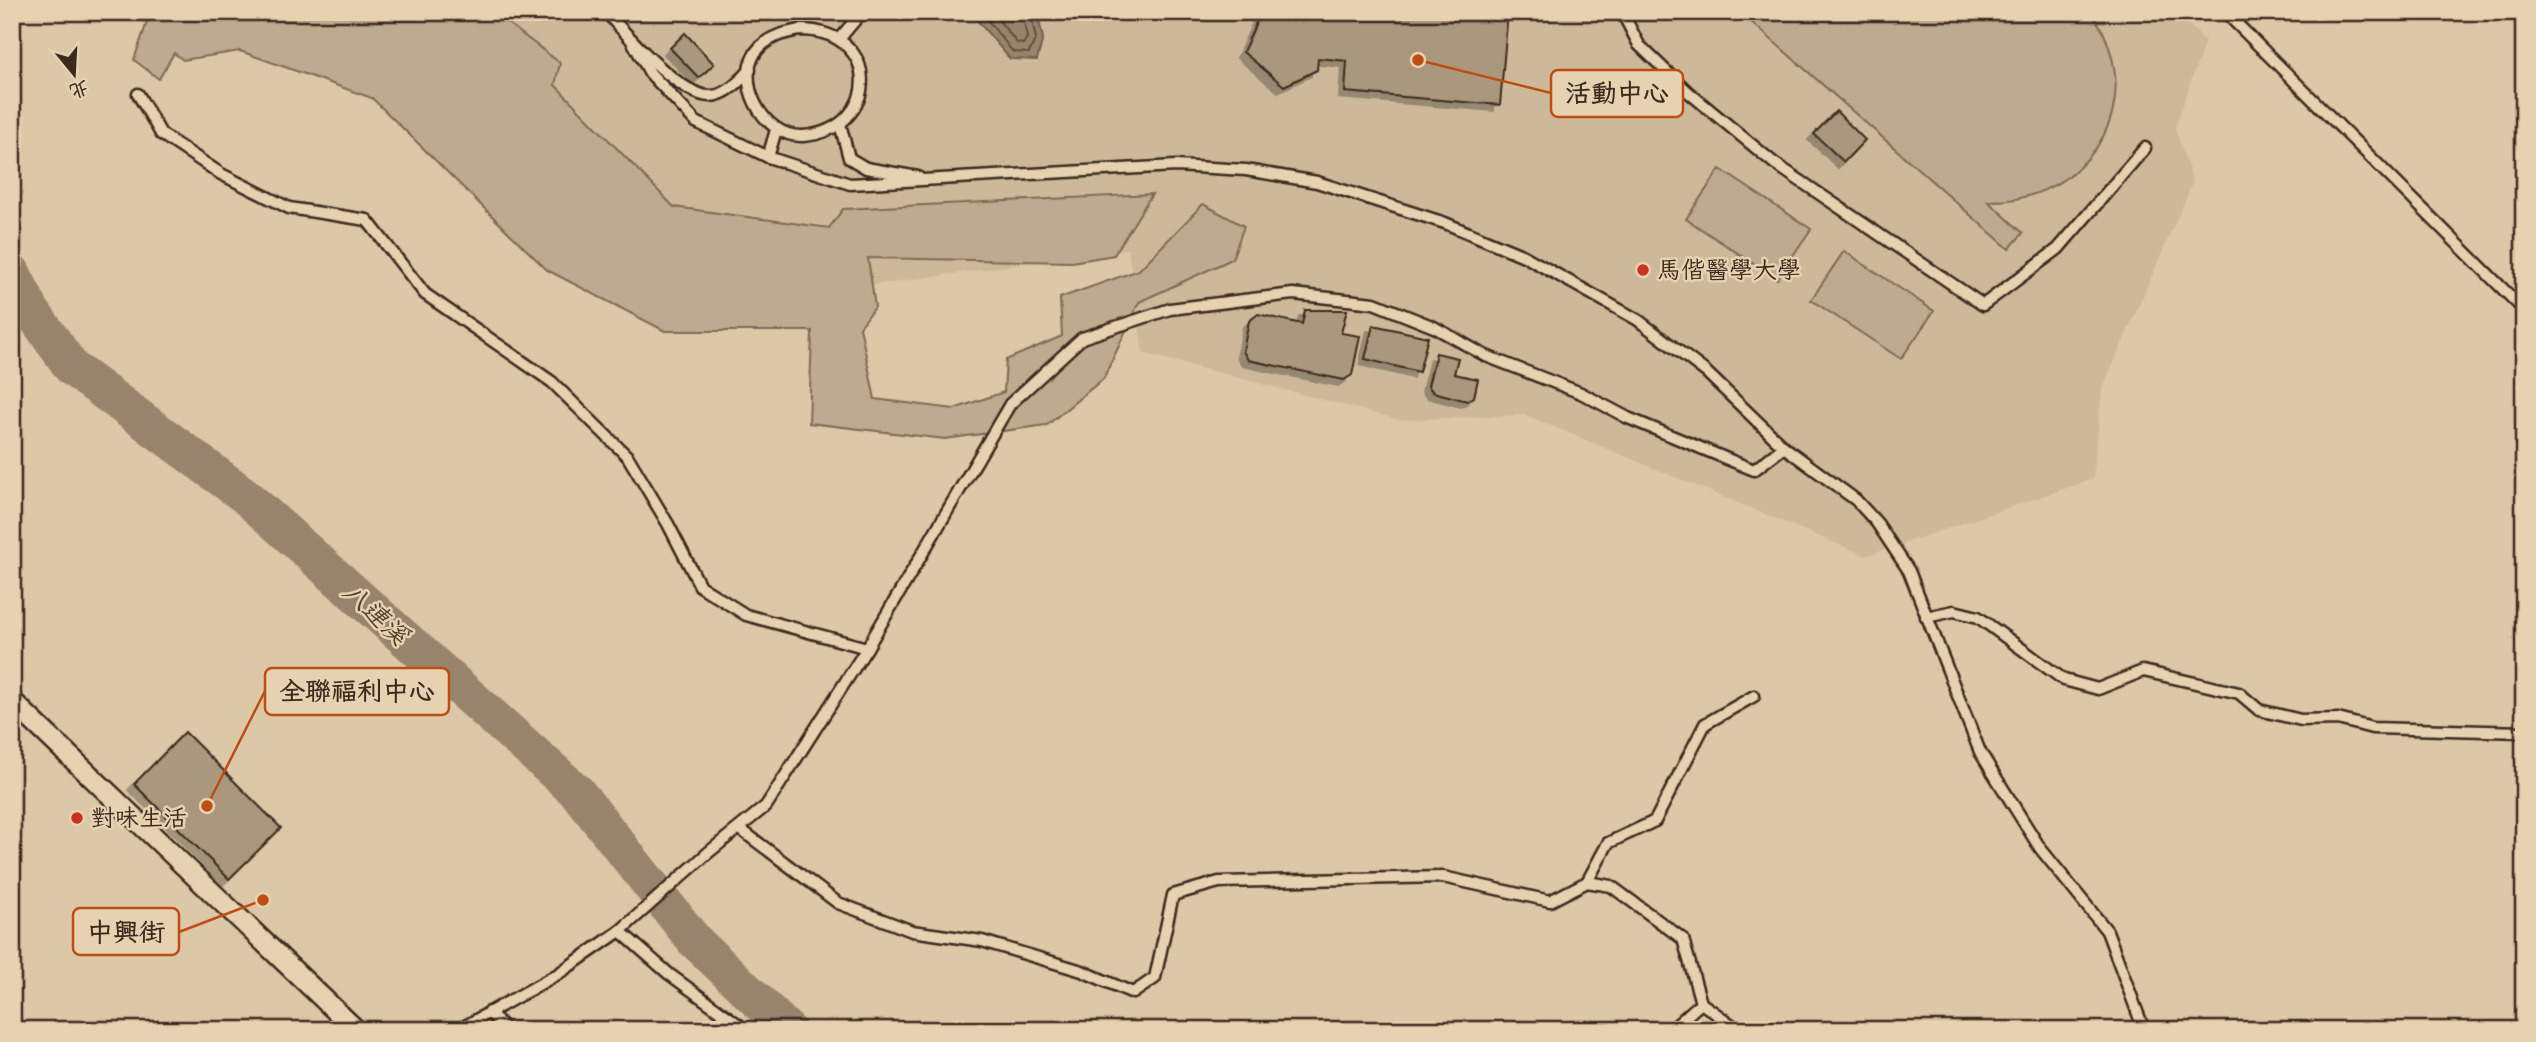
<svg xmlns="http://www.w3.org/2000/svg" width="2536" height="1042" font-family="'Shantell Sans','LXGW WenKai TC',sans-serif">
<defs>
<filter id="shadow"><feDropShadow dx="-6" dy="6" stdDeviation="0" flood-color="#0004"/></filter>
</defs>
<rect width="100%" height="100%" fill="#dcc7a7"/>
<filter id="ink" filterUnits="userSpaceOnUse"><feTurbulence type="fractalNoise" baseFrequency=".0143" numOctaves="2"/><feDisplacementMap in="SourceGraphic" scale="14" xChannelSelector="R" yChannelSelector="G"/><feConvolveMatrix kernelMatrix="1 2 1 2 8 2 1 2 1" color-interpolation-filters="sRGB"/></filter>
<g filter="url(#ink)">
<polygon fill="#cdb99a" points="315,12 2176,12 2205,41 2175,128 2193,182 2102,389 2093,479 1866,556 1525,415 1400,420 1143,353 1128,249 832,291 656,295"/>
<g fill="#beaa8e" stroke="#7c6a56" stroke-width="2">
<polygon points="92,12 493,12 560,63 555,85 674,207 829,228 843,209 1152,194 1114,255 1072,262 868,258 875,307 860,327 875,399 954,409 1004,392 1006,360 1062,336 1060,298 1139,270 1203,204 1244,226 1232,259 1139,302 1104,378 1047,425 945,439 809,423 812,331 665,331 547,270 372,98 240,51 183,60 174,53 159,79 134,60 147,22"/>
<path d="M1740,12H2089C2101,23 2107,39 2111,54C2134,134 2068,203 1988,201L2023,233L2009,249Z"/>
<polygon points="1720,169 1811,229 1777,279 1686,219"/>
<polygon points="1844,251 1934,311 1901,359 1811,300"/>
</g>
<polygon fill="#98846d" stroke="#73604d" stroke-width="2" points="970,12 1037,12 1043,38 1037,60 1010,59"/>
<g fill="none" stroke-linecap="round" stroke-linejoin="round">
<g stroke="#604e3e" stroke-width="2">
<polyline points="981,12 1013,52 1029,53 1036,38 1030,12"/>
<polyline points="992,12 1017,43 1023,44 1027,38 1022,12"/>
</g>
<polyline stroke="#98846d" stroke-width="37" points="12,272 31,310 72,368 244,495 577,792 694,940 788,1030"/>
</g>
<g fill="#aa977d" stroke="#3b2a1e" stroke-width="2" filter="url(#shadow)">
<polygon points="1261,12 1508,12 1500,105 1345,92 1347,61 1318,58 1317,70 1284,86 1243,52"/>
<polygon points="685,33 714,64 699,78 670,48"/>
<polygon points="1836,111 1865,140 1844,162 1814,134"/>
<polygon points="1305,310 1347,310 1341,333 1360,336 1352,375 1344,380 1248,360 1243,351 1249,321 1258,314 1302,324"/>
<polygon points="1373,325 1428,337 1419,372 1365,359"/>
<polygon points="1436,353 1458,358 1454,374 1478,379 1474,397 1467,401 1433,392 1428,386"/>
<polygon points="185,732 281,828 229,879 134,784"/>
</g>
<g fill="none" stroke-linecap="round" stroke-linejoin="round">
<defs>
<g id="lane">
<path d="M606,12C626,34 680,96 710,96C726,96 740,81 750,70"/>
<polyline points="1622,12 1639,45 1687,91 1774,163 1983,305 2058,249 2145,148"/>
<polyline points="2225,12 2524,310"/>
<path d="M800,30C883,30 881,130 803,136C762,138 730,76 761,46C773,35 786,33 800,30Z"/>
<polyline points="840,38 862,12"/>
<polyline points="631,39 650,73 696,122 768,157 850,184 1176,166 1246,170 1317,182 1445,223 1524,256 1638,320 1706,372 1784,447 1856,500 1877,523 1909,571 1980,752 2040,848 2107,931 2144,1030"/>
<polyline points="138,94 161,134 221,174 289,208 367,220 425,294 552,382 628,457 668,524 700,586 746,615 867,648"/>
<polyline points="840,124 849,158 866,168 918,177"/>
<polyline points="768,157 776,130"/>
<polyline points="1926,617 1954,611 1978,617 2064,680 2098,689 2143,671 2239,693 2259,710 2301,720 2338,719 2372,728 2524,732"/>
<polyline points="740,829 838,903 912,931 982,941 1082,971 1133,993 1155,978 1173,895 1219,882 1443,877 1550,901 1587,882 1611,886 1683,939 1701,1003 1739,1030"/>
<polyline points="1587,882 1608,843 1655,821 1705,724 1754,696"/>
<polyline points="620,931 669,974 746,1030"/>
<polyline points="489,1012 506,1030"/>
<polyline points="458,1030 558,974 620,931 709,852 766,806 867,648 1010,404 1082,338 1170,309 1293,294 1374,303 1434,327 1486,356 1581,393 1628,418 1754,470 1784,447"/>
<polyline points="1671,1030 1701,1003"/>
</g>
<polyline id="street" points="12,701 356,1030"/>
</defs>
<use href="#lane" stroke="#3b2a1e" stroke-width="15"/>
<use href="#street" stroke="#3b2a1e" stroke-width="24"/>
<use href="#lane" stroke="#e6d1b0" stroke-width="10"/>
<use href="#street" stroke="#e6d1b0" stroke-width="19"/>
</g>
</g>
<g fill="#c8321e" stroke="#e6d1b0" stroke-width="2.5">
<circle cx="1643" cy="270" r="7"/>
<circle cx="77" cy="818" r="7"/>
</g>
<g text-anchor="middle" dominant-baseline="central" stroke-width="5" stroke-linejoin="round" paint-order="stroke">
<g font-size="24" fill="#3b2a1e" stroke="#e6d1b0" text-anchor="start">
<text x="1657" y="270">馬偕醫學大學</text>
<text x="91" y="818">對味生活</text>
</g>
<g font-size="26" font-style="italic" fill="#524032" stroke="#e6d1b0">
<text transform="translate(376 613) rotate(42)">八連溪</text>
</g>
</g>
<path fill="none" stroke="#bd4d10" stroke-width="2.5" d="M1418 60L1551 93M207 806L265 691M263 900L179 932"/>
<g fill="#bd4d10" stroke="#e6d1b0" stroke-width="2.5">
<circle cx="1418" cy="60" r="7"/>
<circle cx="207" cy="806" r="7"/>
<circle cx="263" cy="900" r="7"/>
</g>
<g fill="#e6d1b0" stroke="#bd4d10" stroke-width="2.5">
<rect x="1551" y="70" width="132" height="47" rx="7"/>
<rect x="265" y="668" width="184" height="47" rx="7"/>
<rect x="73" y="908" width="106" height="47" rx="7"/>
</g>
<g font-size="26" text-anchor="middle" font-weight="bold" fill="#3b2a1e">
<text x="1617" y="102">活動中心</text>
<text x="357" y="700">全聯福利中心</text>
<text x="126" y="941">中興街</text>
</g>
<rect width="2536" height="1042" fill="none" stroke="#e6d1b0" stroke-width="42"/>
<rect x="21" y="21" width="2494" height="1000" fill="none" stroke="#3b2a1e" stroke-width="2.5" filter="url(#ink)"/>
<g transform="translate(74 74) rotate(162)" stroke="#e6d1b0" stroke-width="5" paint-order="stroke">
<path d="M0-5L12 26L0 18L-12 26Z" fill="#3b2a1e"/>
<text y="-10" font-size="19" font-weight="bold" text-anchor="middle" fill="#3b2a1e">北</text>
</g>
</svg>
